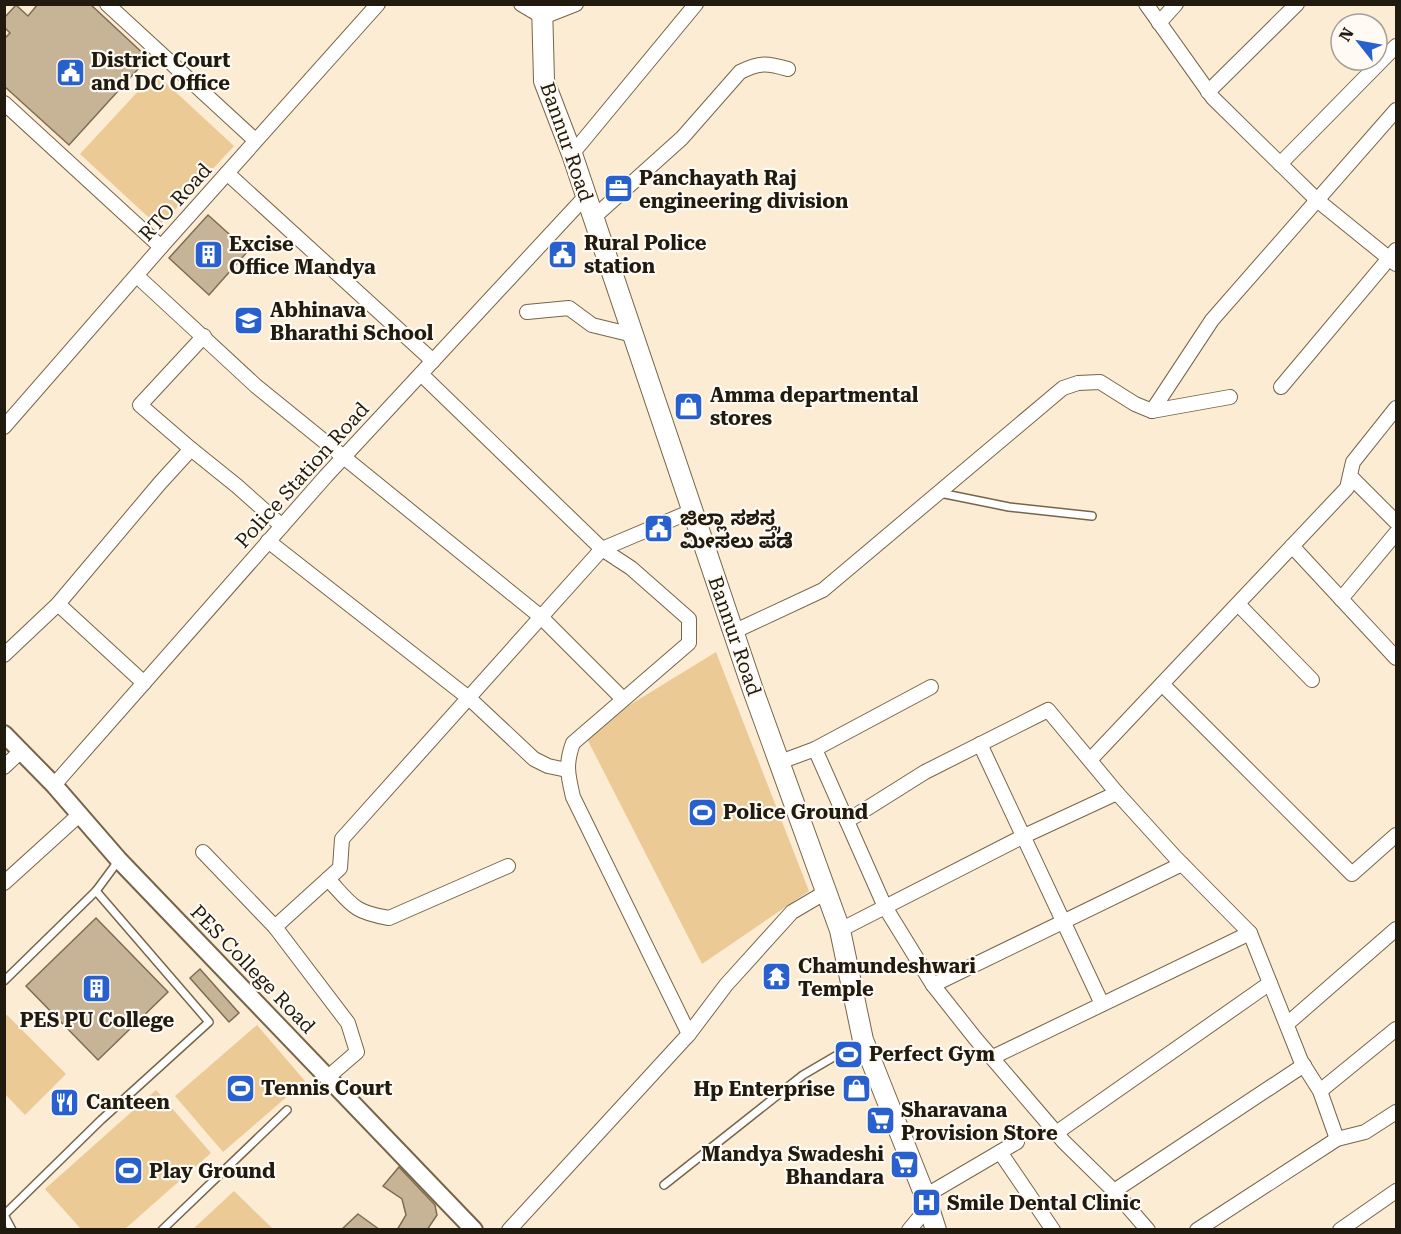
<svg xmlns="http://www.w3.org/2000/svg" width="1401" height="1234" font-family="'Roboto Serif','Noto Sans Kannada',serif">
<rect width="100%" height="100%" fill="#fcecd3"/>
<g fill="#ebca96">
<polygon points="155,73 234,146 159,227 80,154"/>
<polygon points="716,652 809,891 702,964 584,733"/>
<polygon points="7,1015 66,1074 25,1115 5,1094 4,1017"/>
<polygon points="257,1025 305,1081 223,1152 175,1096"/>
<polygon points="156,1090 211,1153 125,1229 81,1229 45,1189"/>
<polygon points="234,1191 273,1229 193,1229"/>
</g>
<g fill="#c7b396" stroke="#7f6d51" stroke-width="1.5">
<polygon points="38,4 90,4 148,58 69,145 4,86 4,39 10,33 4,27 4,18 16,5 28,16"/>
<polygon points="208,215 248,251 209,295 169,258"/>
<polygon points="96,918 168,992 98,1060 26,986"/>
<polygon points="200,969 239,1013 229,1022 190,978"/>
<polygon points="399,1167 435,1205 437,1215 427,1230 397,1230 406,1215 402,1199 383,1186"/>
<polygon points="358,1214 380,1230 341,1230"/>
</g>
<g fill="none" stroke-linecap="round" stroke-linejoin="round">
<defs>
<g id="service">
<polyline points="940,493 1009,507 1092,516"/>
<polyline points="4,981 96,891 119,860"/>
<polyline points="664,1185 803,1075 861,1041"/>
<polyline points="12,1230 4,1215 101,1120 209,1022 96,891"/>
<polyline points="162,1230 287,1110"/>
</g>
<g id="minor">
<polyline points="107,4 255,140"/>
<polyline points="521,4 543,17 576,4"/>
<polyline points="1146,4 1213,98 1317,200 1396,264"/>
<polyline points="1159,23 1176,4"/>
<polyline points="1208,92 1297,4"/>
<polyline points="4,103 161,247"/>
<polyline points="572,154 696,4"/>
<polyline points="1280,164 1396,46"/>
<polyline points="227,173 433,361"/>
<path d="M593,218L682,138L740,72C760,62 767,63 788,69"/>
<polyline points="137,276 256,386 541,617 623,699"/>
<polyline points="527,312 569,308 592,325 633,335"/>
<path d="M421,374L602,549L631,568L689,619V643L573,743C565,765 568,775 573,797L689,1034"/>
<polyline points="1281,387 1396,250"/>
<polyline points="1152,411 1212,320 1396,110"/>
<polyline points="4,427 161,247 378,4"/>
<polyline points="191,449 237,486 282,526"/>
<polyline points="1350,476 1396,522"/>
<polyline points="268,541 470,699 534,759 548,766 567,770"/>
<polyline points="1292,546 1396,658"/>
<polyline points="1341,599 1396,533"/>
<polyline points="58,604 144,683"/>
<polyline points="1238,604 1312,680"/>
<polyline points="733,632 823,590 1063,388 1078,383 1100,382 1135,404 1152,411 1230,397"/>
<polyline points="4,655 58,604 160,483 191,449 140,405 204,336"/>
<polyline points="1162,684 1352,874 1396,835"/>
<polyline points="980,744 1102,1004"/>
<polyline points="815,749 931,687"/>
<polyline points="1091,759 1347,488 1353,462 1396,408"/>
<polyline points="780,762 815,749 885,907 933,985 975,1038 1064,1142 1114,1191 1148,1230"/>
<polyline points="4,767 21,751"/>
<polyline points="54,785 326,476 585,197"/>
<polyline points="847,821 925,772 1048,710 1117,793 1175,857 1250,933 1301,1061 1320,1091 1337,1139"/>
<polyline points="203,852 275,927 348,1023 357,1052 328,1077"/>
<path d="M328,879C352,905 353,912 389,918L508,866"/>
<polyline points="4,883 79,815"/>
<polyline points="275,927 340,868 342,839 602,549 692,511"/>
<polyline points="840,930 1022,837 1117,793"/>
<polyline points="933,985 1182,864"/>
<polyline points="1287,1024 1396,929"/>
<polyline points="993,1057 1250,933"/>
<polyline points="1320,1091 1396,1029"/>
<polyline points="1056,1133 1270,983"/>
<polyline points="1000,1152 1053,1230"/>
<polyline points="1114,1191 1304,1065"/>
<polyline points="925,1196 1017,1142"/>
<polyline points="509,1230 689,1034 726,985 792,912 826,892"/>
<polyline points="909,1230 929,1206"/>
<polyline points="1197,1230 1337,1139 1365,1132 1396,1112"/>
<polyline points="1340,1230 1396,1191"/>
</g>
<polyline id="tertiary" points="4,734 54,785 119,860 474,1230"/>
<polyline id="secondary" points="542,4 544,81 572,154 753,690 840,930 863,1040 925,1196 936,1230"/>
</defs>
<use href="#service" stroke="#766549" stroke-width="10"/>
<use href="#minor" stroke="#766549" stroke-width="16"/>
<use href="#tertiary" stroke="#766549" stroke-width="20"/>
<use href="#secondary" stroke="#766549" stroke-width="22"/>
<use href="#service" stroke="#fff" stroke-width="7"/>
<use href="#minor" stroke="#fff" stroke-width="14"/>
<use href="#tertiary" stroke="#fff" stroke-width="16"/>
<use href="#secondary" stroke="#fff" stroke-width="20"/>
</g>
<defs>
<symbol id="civic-square" viewBox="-11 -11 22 22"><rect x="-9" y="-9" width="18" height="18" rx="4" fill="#2860ce" stroke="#fffbf4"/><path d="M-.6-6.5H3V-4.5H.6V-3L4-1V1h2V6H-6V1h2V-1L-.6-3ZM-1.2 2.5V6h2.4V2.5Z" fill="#fff"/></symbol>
<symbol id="office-square" viewBox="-11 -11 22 22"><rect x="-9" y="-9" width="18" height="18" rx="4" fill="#2860ce" stroke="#fffbf4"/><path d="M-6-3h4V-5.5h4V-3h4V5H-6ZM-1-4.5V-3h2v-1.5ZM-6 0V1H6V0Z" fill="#fff"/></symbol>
<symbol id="building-square" viewBox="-11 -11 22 22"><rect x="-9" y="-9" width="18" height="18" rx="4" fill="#2860ce" stroke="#fffbf4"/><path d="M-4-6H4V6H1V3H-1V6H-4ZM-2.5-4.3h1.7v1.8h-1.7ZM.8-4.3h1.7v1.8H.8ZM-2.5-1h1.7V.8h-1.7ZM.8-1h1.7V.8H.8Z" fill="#fff"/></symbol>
<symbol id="school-square" viewBox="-11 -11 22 22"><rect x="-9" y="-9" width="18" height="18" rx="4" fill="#2860ce" stroke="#fffbf4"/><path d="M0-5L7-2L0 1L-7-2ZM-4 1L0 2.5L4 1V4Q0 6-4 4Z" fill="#fff"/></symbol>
<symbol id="shop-square" viewBox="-11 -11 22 22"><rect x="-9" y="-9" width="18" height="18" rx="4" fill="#2860ce" stroke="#fffbf4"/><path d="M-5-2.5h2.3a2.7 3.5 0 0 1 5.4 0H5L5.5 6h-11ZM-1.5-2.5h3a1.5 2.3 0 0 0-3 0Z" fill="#fff"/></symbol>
<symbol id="stadium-square" viewBox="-11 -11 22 22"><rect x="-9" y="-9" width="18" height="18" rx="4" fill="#2860ce" stroke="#fffbf4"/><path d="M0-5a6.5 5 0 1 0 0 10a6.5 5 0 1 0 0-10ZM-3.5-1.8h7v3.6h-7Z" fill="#fff"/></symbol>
<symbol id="temple-square" viewBox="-11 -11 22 22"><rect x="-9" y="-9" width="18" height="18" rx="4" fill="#2860ce" stroke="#fffbf4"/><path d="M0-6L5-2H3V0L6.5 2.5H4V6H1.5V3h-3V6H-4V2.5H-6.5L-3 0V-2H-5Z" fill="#fff"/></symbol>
<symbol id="restaurant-square" viewBox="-11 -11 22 22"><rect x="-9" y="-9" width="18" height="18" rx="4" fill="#2860ce" stroke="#fffbf4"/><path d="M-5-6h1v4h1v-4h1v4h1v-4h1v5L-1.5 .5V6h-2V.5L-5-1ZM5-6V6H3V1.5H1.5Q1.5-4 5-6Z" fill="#fff"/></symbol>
<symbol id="supermarket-square" viewBox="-11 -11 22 22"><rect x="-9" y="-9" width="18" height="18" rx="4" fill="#2860ce" stroke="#fffbf4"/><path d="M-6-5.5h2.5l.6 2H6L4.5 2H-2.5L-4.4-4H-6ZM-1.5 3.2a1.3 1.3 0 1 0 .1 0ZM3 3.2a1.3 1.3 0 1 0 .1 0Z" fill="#fff"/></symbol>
<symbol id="hospital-square" viewBox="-11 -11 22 22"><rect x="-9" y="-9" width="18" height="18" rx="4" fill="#2860ce" stroke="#fffbf4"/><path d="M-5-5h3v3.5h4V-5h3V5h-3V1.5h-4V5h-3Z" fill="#fff"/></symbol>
</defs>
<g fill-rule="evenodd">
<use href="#civic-square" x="54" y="56" width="33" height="33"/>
<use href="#office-square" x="602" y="172" width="33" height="33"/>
<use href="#civic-square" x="546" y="238" width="33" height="33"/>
<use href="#building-square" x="192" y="238" width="33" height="33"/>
<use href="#school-square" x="232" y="304" width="33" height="33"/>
<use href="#shop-square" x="672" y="390" width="33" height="33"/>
<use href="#civic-square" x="642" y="512" width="33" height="33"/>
<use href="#stadium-square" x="686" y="796" width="33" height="33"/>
<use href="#temple-square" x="760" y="960" width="33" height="33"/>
<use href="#building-square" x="80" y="972" width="33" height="33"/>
<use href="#stadium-square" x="832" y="1038" width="33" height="33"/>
<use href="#stadium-square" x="224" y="1072" width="33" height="33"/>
<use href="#shop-square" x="840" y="1072" width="33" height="33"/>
<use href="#restaurant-square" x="48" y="1086" width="33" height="33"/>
<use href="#supermarket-square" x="864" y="1104" width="33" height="33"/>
<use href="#supermarket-square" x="888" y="1148" width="33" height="33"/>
<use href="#stadium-square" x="112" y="1154" width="33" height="33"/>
<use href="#hospital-square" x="910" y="1186" width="33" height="33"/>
</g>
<g text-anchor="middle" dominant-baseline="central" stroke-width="4.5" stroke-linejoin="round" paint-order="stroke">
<g font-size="20" font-weight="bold" fill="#211a0e" stroke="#fffbf4" text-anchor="start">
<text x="91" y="60">District Court<tspan x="91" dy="23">and DC Office</tspan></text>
<text x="639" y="178">Panchayath Raj<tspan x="639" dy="23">engineering division</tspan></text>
<text x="584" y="243">Rural Police<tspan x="584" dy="23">station</tspan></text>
<text x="229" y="244">Excise<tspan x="229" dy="23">Office Mandya</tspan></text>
<text x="270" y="310">Abhinava<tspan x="270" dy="23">Bharathi School</tspan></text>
<text x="710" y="395">Amma departmental<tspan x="710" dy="23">stores</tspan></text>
<text x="680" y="518">ಜಿಲ್ಲಾ ಸಶಸ್ತ್ರ<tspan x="680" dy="23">ಮೀಸಲು ಪಡೆ</tspan></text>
<text x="723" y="812">Police Ground</text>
<text x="798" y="966">Chamundeshwari<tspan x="798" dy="23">Temple</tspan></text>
<text x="97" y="1020" text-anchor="middle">PES PU College</text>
<text x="869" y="1054">Perfect Gym</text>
<text x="261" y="1088">Tennis Court</text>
<text x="835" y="1089" text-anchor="end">Hp Enterprise</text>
<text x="86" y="1102">Canteen</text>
<text x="901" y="1110">Sharavana<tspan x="901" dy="23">Provision Store</tspan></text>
<text x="884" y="1154" text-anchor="end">Mandya Swadeshi<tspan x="884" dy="23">Bhandara</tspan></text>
<text x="149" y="1171">Play Ground</text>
<text x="947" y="1203">Smile Dental Clinic</text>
</g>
<g font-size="20" fill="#211a0e" stroke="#fffbf4">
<text transform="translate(567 142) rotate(71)">Bannur Road</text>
<text transform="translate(175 202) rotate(-48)">RTO Road</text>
<text transform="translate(302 475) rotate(-48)">Police Station Road</text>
<text transform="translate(735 636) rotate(71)">Bannur Road</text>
<text transform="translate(253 969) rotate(46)">PES College Road</text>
</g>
</g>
<rect width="1401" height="1234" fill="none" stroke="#211a0e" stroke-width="12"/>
<g transform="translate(1359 42) rotate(301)"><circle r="28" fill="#fffbf4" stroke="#a6a198" stroke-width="1.5"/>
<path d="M0-4.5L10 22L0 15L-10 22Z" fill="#2860ce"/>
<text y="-9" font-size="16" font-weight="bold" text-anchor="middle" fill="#211a0e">N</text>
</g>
</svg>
